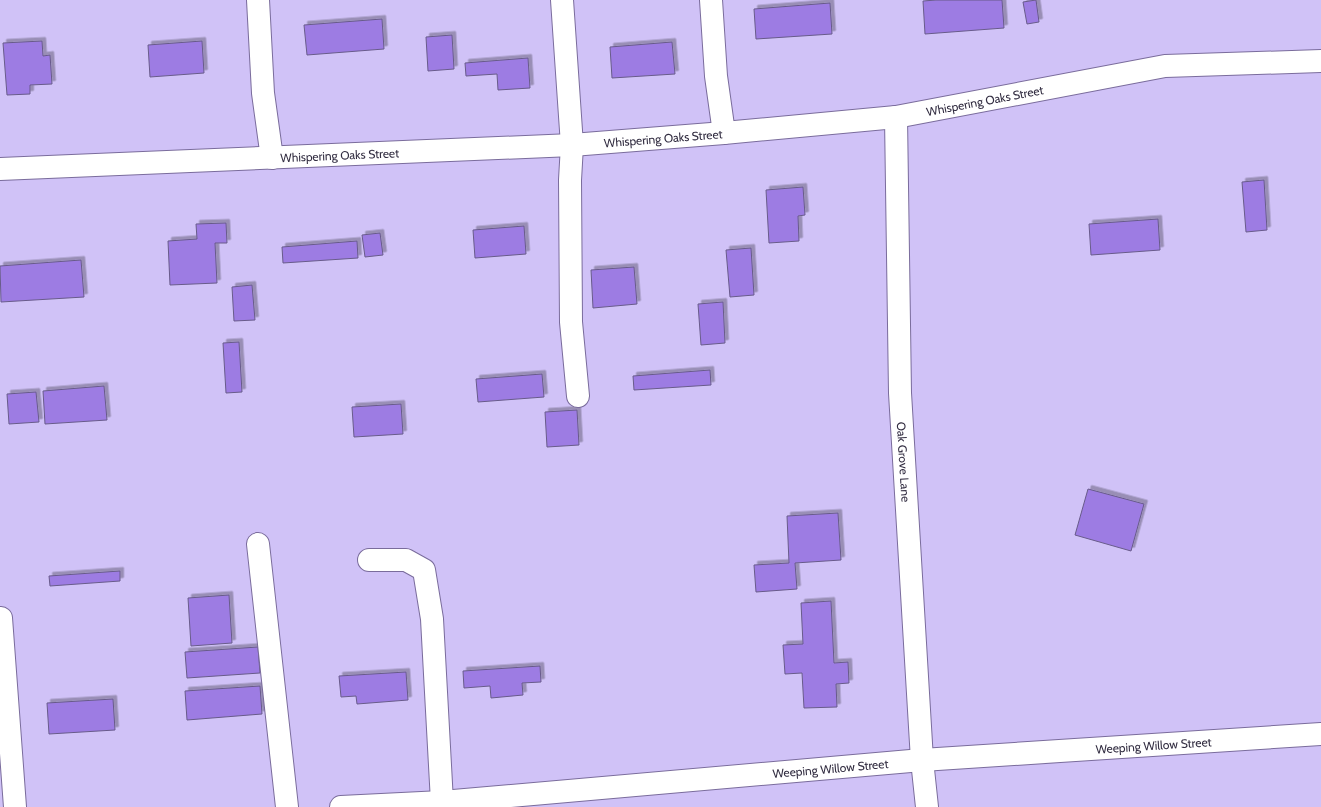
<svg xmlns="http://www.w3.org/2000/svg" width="1321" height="807" font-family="Cabin,sans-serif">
<defs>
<filter id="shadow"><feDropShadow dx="3.5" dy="-3.5" stdDeviation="0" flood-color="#0004"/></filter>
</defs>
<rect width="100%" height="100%" fill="#d0c2f7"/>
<g fill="#9d7ce3" stroke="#685b8a" filter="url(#shadow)">
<polygon points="936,0 1002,0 1004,28 925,34 923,1"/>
<polygon points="1036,0 1039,22 1027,24 1023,2"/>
<polygon points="830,3 832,34 756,39 754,9"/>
<polygon points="382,19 384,49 307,55 304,25"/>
<polygon points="452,35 454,69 428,71 426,37"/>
<polygon points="42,41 43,56 50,55 52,84 30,85 30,94 7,95 3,43"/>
<polygon points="202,41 204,73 150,77 148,45"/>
<polygon points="672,42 675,74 612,78 610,47"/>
<polygon points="528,58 530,88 498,90 497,74 466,76 465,63"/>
<polygon points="1264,180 1267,230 1246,232 1242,182"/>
<polygon points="803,187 805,215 798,216 799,241 769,243 766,190"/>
<polygon points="1158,219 1160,250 1091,255 1089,224"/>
<polygon points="226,223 227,243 215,243 217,283 170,285 168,241 197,239 196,224"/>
<polygon points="524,226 526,254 475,258 473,230"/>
<polygon points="380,233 383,255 365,257 362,235"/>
<polygon points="357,241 358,258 283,263 282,247"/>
<polygon points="751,248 754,295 730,297 726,250"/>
<polygon points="81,260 84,297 1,302 0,266"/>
<polygon points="634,267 637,304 593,308 591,270"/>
<polygon points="252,285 255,320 234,321 232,287"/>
<polygon points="723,302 725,343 701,345 698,304"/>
<polygon points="239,342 242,392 226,393 223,343"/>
<polygon points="710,370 711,385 634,390 633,376"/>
<polygon points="542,374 544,397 478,402 476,379"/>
<polygon points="104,386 107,420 45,424 43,391"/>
<polygon points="36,392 39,422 9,424 7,394"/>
<polygon points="401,404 403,434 354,437 352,407"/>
<polygon points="577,410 579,445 547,447 545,412"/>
<polygon points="1088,489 1144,504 1131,551 1075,535"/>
<polygon points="838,513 841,560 795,563 797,589 756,592 754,565 789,563 787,516"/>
<polygon points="120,571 120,581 50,586 49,576"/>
<polygon points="229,595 232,643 191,646 188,598"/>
<polygon points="831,601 834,663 848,662 849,683 836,684 837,707 804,708 802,673 785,674 783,645 803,644 801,603"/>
<polygon points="258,647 260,673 187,678 185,652"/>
<polygon points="540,666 541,682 522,683 523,695 491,698 490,686 464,688 463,671"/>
<polygon points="406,672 408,700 357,704 356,696 341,697 339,676"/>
<polygon points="260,686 262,714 187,720 185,691"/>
<polygon points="113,699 115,730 49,734 47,703"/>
</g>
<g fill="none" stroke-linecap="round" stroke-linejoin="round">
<defs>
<g id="minor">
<polyline points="258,0 263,93 272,158"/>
<polyline points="562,0 572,145 570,180 571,322 578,396"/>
<polyline points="711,0 716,76 724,133"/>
<path id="s1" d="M896,117L900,393L922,760L927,807"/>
<path id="s2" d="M0,169L572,145L724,133L896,117L1165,66L1321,61"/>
<polyline points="258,544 287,807"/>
<polyline points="369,560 406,560 424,570 432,619 442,802"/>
<polyline points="1,618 15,807"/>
<path id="s3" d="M341,807L442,802L922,760L1321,734"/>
</g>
</defs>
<use href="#minor" stroke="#7a6c9c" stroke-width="24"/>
<use href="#minor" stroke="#fff" stroke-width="22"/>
</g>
<g text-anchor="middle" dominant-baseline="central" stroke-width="3" stroke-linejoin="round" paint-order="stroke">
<g font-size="12" fill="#322d41" stroke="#d0c2f7">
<text stroke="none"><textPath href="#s2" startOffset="988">Whispering Oaks Street</textPath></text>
<text stroke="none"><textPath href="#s2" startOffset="664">Whispering Oaks Street</textPath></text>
<text stroke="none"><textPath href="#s2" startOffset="340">Whispering Oaks Street</textPath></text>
<text stroke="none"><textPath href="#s1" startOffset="345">Oak Grove Lane</textPath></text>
<text stroke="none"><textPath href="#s3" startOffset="815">Weeping Willow Street</textPath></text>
<text stroke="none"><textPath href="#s3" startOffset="491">Weeping Willow Street</textPath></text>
</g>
</g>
</svg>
